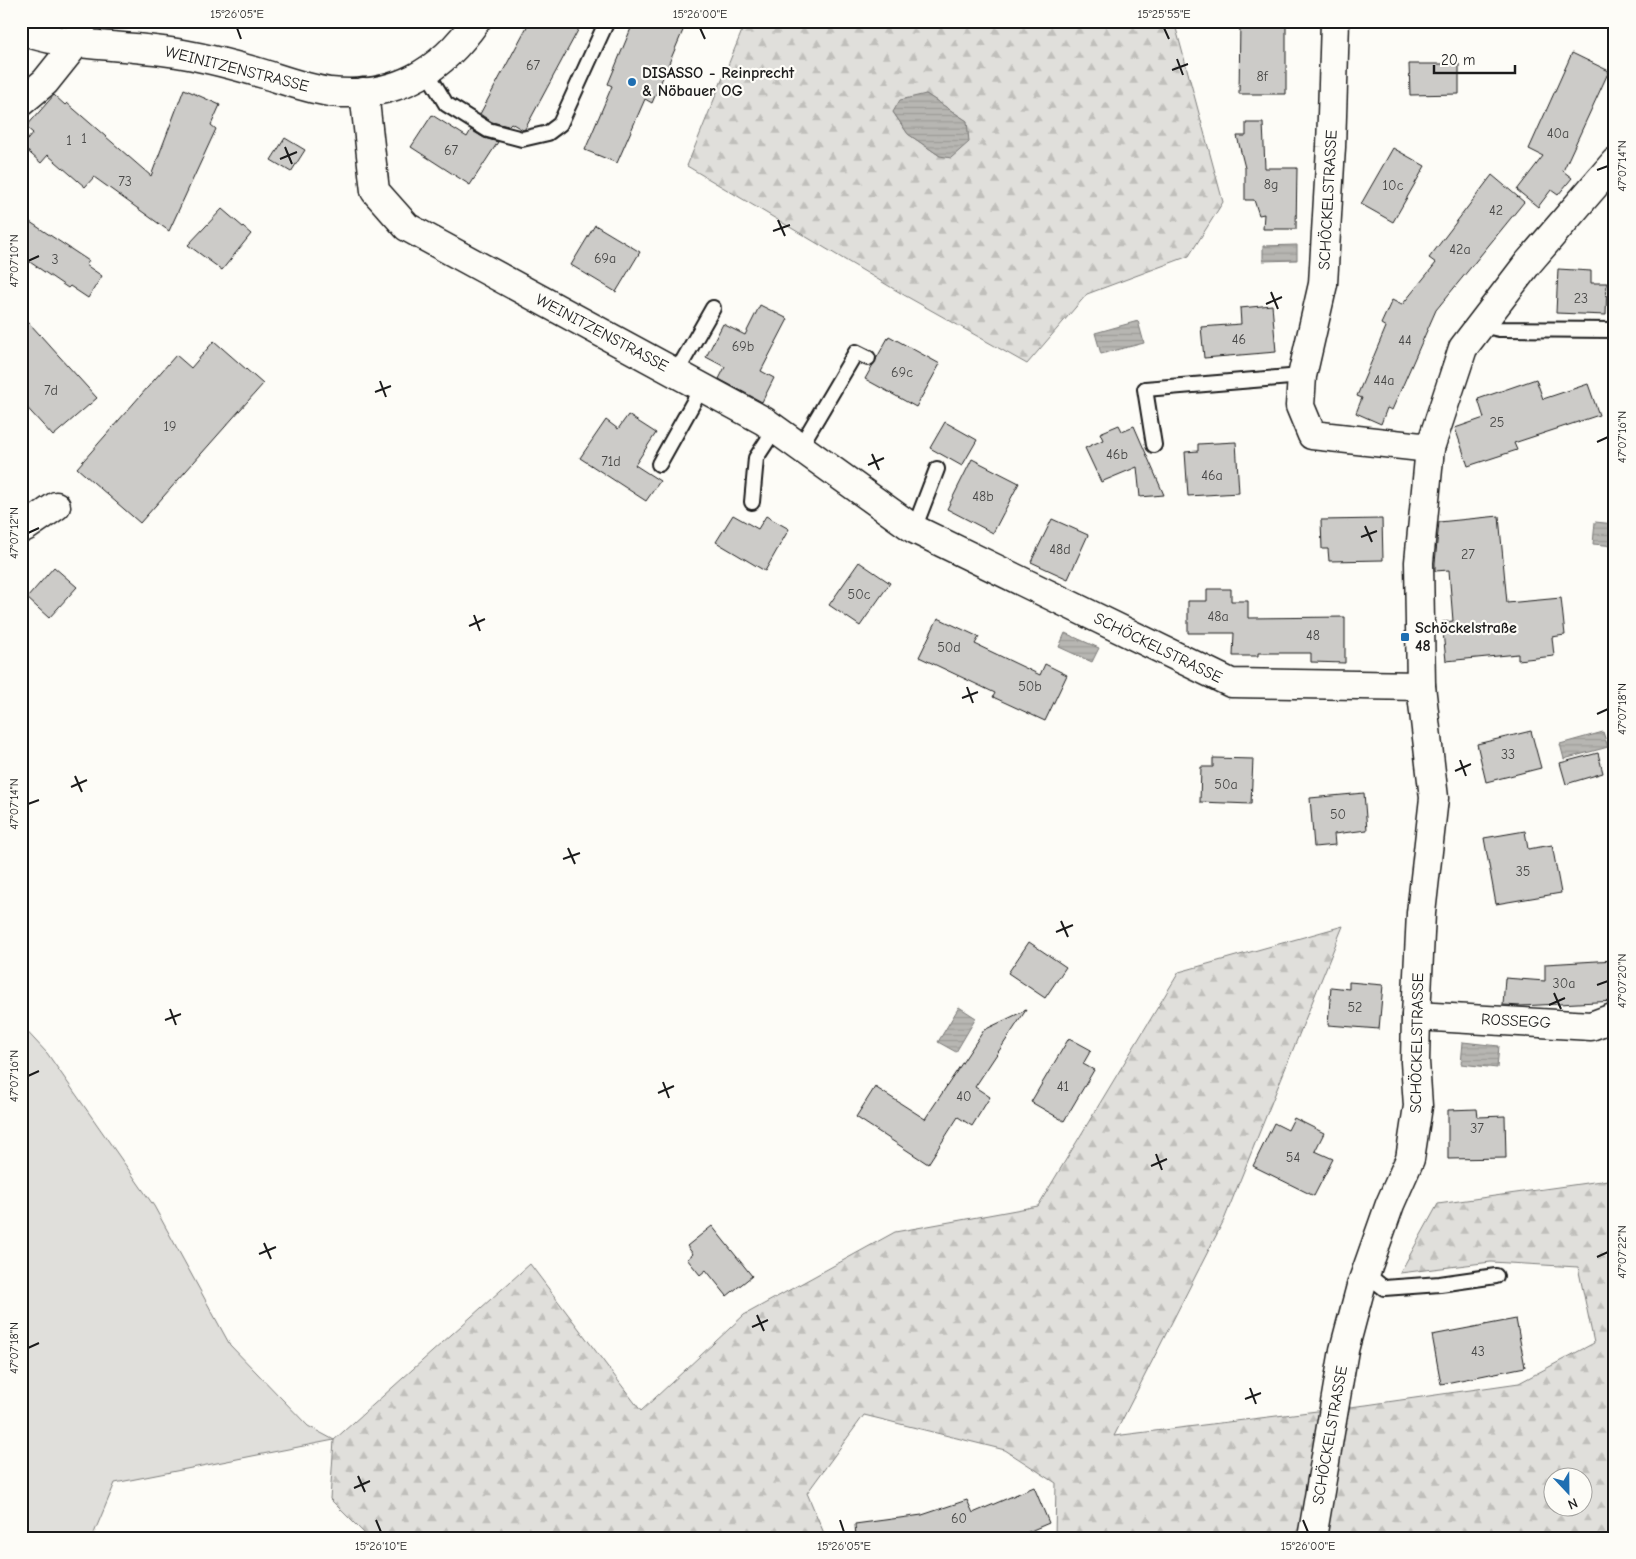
<svg xmlns="http://www.w3.org/2000/svg" width="1636" height="1559" font-family="'Comic Neue',sans-serif">
<defs>
<pattern id="forest-firs" width="22" height="20" patternUnits="userSpaceOnUse" patternTransform="scale(1.25)"><rect width="22" height="20" fill="#e0dfdb"/><path d="M5 1l3.5 6h-7zM16 11l3.5 6h-7z" fill="#c0bfbb"/></pattern>
<pattern id="water-rules" width="6" height="5" patternUnits="userSpaceOnUse" patternTransform="scale(1.25)"><rect width="6" height="5" fill="#b7b6b2"/><path d="M0 2.5h6" fill="none" stroke="#9d9c98"/></pattern>
</defs>
<rect width="100%" height="100%" fill="#fdfcf7"/>
<filter id="ink" filterUnits="userSpaceOnUse"><feTurbulence type="fractalNoise" baseFrequency=".02" numOctaves="2"/><feDisplacementMap in="SourceGraphic" scale="10" xChannelSelector="R" yChannelSelector="G"/><feConvolveMatrix kernelMatrix="1 2 1 2 8 2 1 2 1" color-interpolation-filters="sRGB"/></filter>
<g filter="url(#ink)">
<polygon fill="#e0dfdb" stroke="#7e7e7c" points="21,1025 47,1053 154,1206 230,1345 308,1426 334,1440 115,1483 92,1538 21,1538"/>
<g fill="url(#forest-firs)" stroke="#7e7e7c" fill-rule="evenodd">
<path d="M746,21H793L803,25L806,21H1174L1223,202L1189,256L1087,294L1027,364L904,295L687,166ZM926,94L967,121L940,156L908,134L893,112Z"/>
<path d="M1343,926L1224,1220L1114,1436L1366,1405L1519,1383L1594,1343L1578,1267L1491,1262L1400,1273L1438,1204L1615,1179V1538H1055L1056,1483L1005,1450L864,1415L807,1493L826,1538H369L330,1499L334,1440L530,1264L641,1411L744,1315L895,1232L1038,1206L1179,972ZM1554,1476H1584V1506H1554Z"/>
</g>
<g fill="url(#water-rules)" stroke="#797876">
<polygon points="926,94 967,121 969,142 951,158 940,156 908,134 893,112 900,100"/>
<polygon points="1297,245 1297,260 1263,261 1263,246"/>
<polygon points="1138,321 1144,343 1101,354 1095,333"/>
<polygon points="1595,522 1615,524 1615,546 1593,544"/>
<polygon points="1065,633 1099,648 1092,662 1059,647"/>
<polygon points="1603,732 1608,747 1564,759 1560,744"/>
<polygon points="959,1007 976,1018 956,1052 938,1042"/>
<polygon points="1463,1042 1499,1046 1497,1068 1461,1064"/>
</g>
<g fill="#cccbc8" stroke="#1c1c1c">
<polygon points="530,21 583,21 525,129 523,130 511,123 508,126 492,122 480,114"/>
<polygon points="634,21 687,21 652,103 645,99 617,163 585,150 612,86 608,84"/>
<polygon points="1240,21 1286,21 1286,94 1239,94"/>
<polygon points="1572,53 1609,71 1563,171 1572,178 1558,195 1551,190 1538,207 1517,190 1543,156 1529,149"/>
<polygon points="1409,64 1459,64 1459,94 1410,95"/>
<polygon points="184,89 220,105 211,125 216,129 169,231 94,177 85,187 48,155 41,163 22,146 33,133 26,127 54,95 65,105 67,103 151,176"/>
<polygon points="432,115 467,137 471,130 484,138 498,142 470,185 411,147"/>
<polygon points="1246,123 1263,123 1265,168 1297,168 1296,229 1263,229 1264,214 1259,215 1254,200 1245,200 1245,168 1237,136 1246,136"/>
<polygon points="285,138 305,150 291,172 271,160"/>
<polygon points="1393,148 1425,166 1393,222 1361,204"/>
<polygon points="1492,175 1524,202 1436,310 1392,410 1387,408 1381,424 1356,413 1362,398 1357,396 1386,327 1381,324 1392,300 1402,305 1436,263 1429,258"/>
<polygon points="222,209 251,234 222,270 188,245"/>
<polygon points="21,216 89,261 86,265 102,276 88,298 70,286 68,288 21,256"/>
<polygon points="595,225 640,252 616,292 571,265"/>
<polygon points="1558,269 1591,271 1591,283 1607,283 1606,315 1556,313"/>
<polygon points="760,305 788,319 761,371 774,378 762,402 719,379 725,367 706,357 723,324 745,335"/>
<polygon points="1272,305 1276,352 1204,358 1201,327 1241,324 1240,308"/>
<polygon points="21,314 97,398 53,436 21,401"/>
<polygon points="889,336 940,364 916,407 865,379"/>
<polygon points="214,341 263,384 140,523 77,468 176,355 191,368"/>
<polygon points="1536,379 1543,399 1588,384 1599,415 1514,443 1517,450 1468,466 1455,428 1484,418 1478,399"/>
<polygon points="628,415 656,433 635,465 660,481 646,501 580,458 606,420 618,429"/>
<polygon points="945,422 977,440 962,466 930,448"/>
<polygon points="1119,425 1122,431 1134,426 1164,495 1140,497 1137,467 1101,482 1085,448 1103,440 1100,433"/>
<polygon points="1236,442 1239,493 1188,496 1185,452 1198,451 1198,444"/>
<polygon points="972,459 1019,483 993,533 947,509"/>
<polygon points="733,515 758,529 766,516 789,529 765,571 716,542"/>
<polygon points="1499,516 1507,603 1561,598 1565,635 1552,637 1554,656 1518,660 1518,654 1446,661 1442,622 1453,621 1449,570 1435,571 1435,563 1439,522"/>
<polygon points="1052,519 1088,535 1068,579 1031,562"/>
<polygon points="1382,519 1383,560 1329,561 1328,549 1322,549 1321,520"/>
<polygon points="859,562 890,583 860,626 829,605"/>
<polygon points="54,567 77,587 49,618 27,598"/>
<polygon points="1207,589 1231,589 1231,601 1248,601 1248,618 1345,617 1345,663 1311,662 1311,653 1258,653 1258,656 1233,656 1234,633 1188,633 1188,601 1207,601"/>
<polygon points="938,618 979,637 975,644 1040,675 1045,664 1067,675 1045,721 993,697 995,693 919,657"/>
<polygon points="1531,731 1541,768 1486,782 1477,744"/>
<polygon points="1598,753 1603,773 1566,784 1560,763"/>
<polygon points="1213,758 1253,759 1251,804 1200,802 1201,767 1213,767"/>
<polygon points="1364,793 1367,830 1334,834 1335,845 1314,847 1310,798"/>
<polygon points="1525,831 1528,849 1552,845 1561,893 1496,904 1484,838"/>
<polygon points="1029,942 1066,967 1045,998 1008,973"/>
<polygon points="1615,960 1615,1001 1521,1006 1503,1005 1505,978 1545,981 1545,964"/>
<polygon points="1349,982 1383,985 1379,1029 1328,1025 1331,987 1349,989"/>
<polygon points="1026,1010 975,1087 990,1097 972,1126 958,1117 928,1164 856,1117 875,1087 925,1119 984,1030"/>
<polygon points="1069,1038 1091,1050 1083,1064 1094,1070 1064,1121 1031,1102"/>
<polygon points="1477,1109 1478,1117 1505,1116 1506,1158 1448,1159 1448,1110"/>
<polygon points="1294,1118 1324,1133 1315,1151 1333,1159 1314,1196 1253,1166 1274,1123 1288,1130"/>
<polygon points="712,1226 752,1276 727,1296 706,1270 700,1275 687,1259 693,1254 687,1246"/>
<polygon points="1516,1319 1525,1367 1441,1384 1432,1335"/>
<polygon points="1034,1487 1049,1523 1014,1538 856,1538 855,1524 922,1515 967,1500 973,1513"/>
</g>
<g fill="none" stroke-linecap="round" stroke-linejoin="round">
<defs>
<g id="lane">
<polyline points="427,72 446,104 488,130 522,139 548,133 560,124 607,21"/>
<polyline points="1481,325 1499,329 1615,330"/>
<polyline points="676,373 713,308"/>
<polyline points="1154,445 1145,389 1302,376"/>
<polyline points="800,447 856,352 868,358"/>
<polyline points="659,464 702,387"/>
<polyline points="752,502 756,458 775,429"/>
<polyline points="914,529 937,469"/>
<polyline points="1365,1273 1384,1288 1440,1284 1496,1276"/>
</g>
<g id="street">
<polyline points="1335,21 1331,147 1323,284 1302,376 1300,406 1312,435 1430,448"/>
<polyline points="364,92 375,191 407,227 764,421 914,529 1231,683 1421,686"/>
<polyline points="21,102 45,82 77,42 83,21"/>
<polyline points="21,529 27,526 56,506"/>
<polyline points="1416,1016 1591,1026 1615,1017"/>
<polyline points="1312,1538 1344,1350 1361,1286 1390,1204 1410,1159 1418,1106 1415,1062 1416,1016 1421,913 1434,798 1421,686 1419,562 1430,448 1463,348 1528,263 1615,162"/>
</g>
<path id="secondary" d="M21,31C31,34 41,37 51,39C95,47 139,46 183,54C211,59 237,66 264,74C286,81 308,89 330,92C394,99 440,73 476,21"/>
</defs>
<use href="#lane" stroke="#1c1c1c" stroke-width="18"/>
<use href="#street" stroke="#1c1c1c" stroke-width="31"/>
<use href="#secondary" stroke="#1c1c1c" stroke-width="31"/>
<use href="#lane" stroke="#fdfcf7" stroke-width="14"/>
<use href="#street" stroke="#fdfcf7" stroke-width="28"/>
<use href="#secondary" stroke="#fdfcf7" stroke-width="28"/>
</g>
</g>
<path fill="none" stroke="#1c1c1c" stroke-width="2" d="M237,28L241,39M700,28L705,39M1164,28L1169,39M1177,59L1183,75M1172,70L1188,64M285,147L292,164M280,159L297,152M1597,170L1608,166M778,220L785,236M773,231L790,225M28,261L39,256M1271,292L1278,309M1266,304L1282,297M380,381L386,397M375,392L391,386M1597,442L1608,437M872,454L879,470M868,465L884,458M1365,526L1372,542M28,533L39,528M1361,537L1377,531M474,615L480,631M469,626L485,619M967,687L973,703M962,698L978,692M1597,714L1608,709M1460,760L1466,776M1455,771L1471,764M75,776L82,792M71,787L87,780M28,804L39,800M568,848L575,864M563,859L580,853M1061,921L1068,937M1056,932L1073,925M1597,985L1608,981M1554,993L1561,1009M1549,1005L1565,998M170,1009L176,1025M165,1020L181,1014M28,1076L39,1071M663,1082L669,1098M658,1093L674,1086M1156,1154L1162,1170M1151,1166L1167,1159M264,1243L271,1259M259,1254L276,1247M1597,1257L1608,1252M757,1315L764,1331M752,1327L768,1320M28,1348L39,1343M1250,1388L1256,1404M1245,1399L1261,1393M358,1476L365,1492M354,1488L370,1481M376,1520L381,1532M840,1520L844,1532M1303,1520L1308,1532"/>
<g fill="#1f6fb2" stroke="#fdfcf7" stroke-width="2">
<circle cx="632" cy="82" r="5"/>
<rect x="1400" y="632" width="10" height="10" rx="2.5"/>
</g>
<g text-anchor="middle" dominant-baseline="central" stroke-width="4.5" stroke-linejoin="round" paint-order="stroke">
<g font-size="14" fill="#484847">
<text x="533" y="65">67</text>
<text x="1262" y="76">8f</text>
<text x="1558" y="133">40a</text>
<text x="84" y="138">1</text>
<text x="69" y="140">1</text>
<text x="451" y="150">67</text>
<text x="125" y="181">73</text>
<text x="1271" y="184">8g</text>
<text x="1393" y="185">10c</text>
<text x="1496" y="210">42</text>
<text x="1460" y="249">42a</text>
<text x="605" y="258">69a</text>
<text x="55" y="259">3</text>
<text x="1581" y="298">23</text>
<text x="1239" y="339">46</text>
<text x="1405" y="340">44</text>
<text x="743" y="346">69b</text>
<text x="902" y="372">69c</text>
<text x="1384" y="380">44a</text>
<text x="51" y="390">7d</text>
<text x="1497" y="422">25</text>
<text x="170" y="426">19</text>
<text x="1117" y="454">46b</text>
<text x="611" y="461">71d</text>
<text x="1212" y="475">46a</text>
<text x="983" y="496">48b</text>
<text x="1060" y="549">48d</text>
<text x="1468" y="554">27</text>
<text x="859" y="594">50c</text>
<text x="1218" y="616">48a</text>
<text x="1313" y="635">48</text>
<text x="949" y="647">50d</text>
<text x="1030" y="686">50b</text>
<text x="1508" y="754">33</text>
<text x="1226" y="784">50a</text>
<text x="1338" y="814">50</text>
<text x="1523" y="871">35</text>
<text x="1564" y="983">30a</text>
<text x="1355" y="1007">52</text>
<text x="1063" y="1086">41</text>
<text x="964" y="1096">40</text>
<text x="1477" y="1128">37</text>
<text x="1293" y="1157">54</text>
<text x="1478" y="1351">43</text>
<text x="959" y="1518">60</text>
</g>
<g font-size="16" fill="#1c1c1c" stroke="#fdfcf7">
<text transform="translate(237 69) rotate(14)">WEINITZENSTRASSE</text>
<text transform="translate(1328 200) rotate(-87)">SCHÖCKELSTRASSE</text>
<text transform="translate(602 333) rotate(28)">WEINITZENSTRASSE</text>
<text transform="translate(1158 648) rotate(26)">SCHÖCKELSTRASSE</text>
<text transform="translate(1516 1021) rotate(3)">ROSSEGG</text>
<text transform="translate(1417 1043) rotate(-89)">SCHÖCKELSTRASSE</text>
<text transform="translate(1330 1435) rotate(-80)">SCHÖCKELSTRASSE</text>
</g>
<g font-size="16" font-weight="bold" fill="#1c1c1c" stroke="#fdfcf7" text-anchor="start">
<text x="642" y="73">DISASSO - Reinprecht<tspan x="642" dy="18">&amp; Nöbauer OG</tspan></text>
<text x="1415" y="628">Schöckelstraße<tspan x="1415" dy="18">48</tspan></text>
</g>
</g>
<rect width="1636" height="1559" fill="none" stroke="#fdfcf7" stroke-width="55"/>
<g transform="translate(1568 1492) rotate(158)"><circle r="24" fill="#fdfcf7" stroke="#a3a29f"/>
<path d="M0-4L9 19L0 12L-9 19Z" fill="#1f6fb2"/>
<text y="-8" font-size="14" font-weight="bold" text-anchor="middle" fill="#1c1c1c">N</text>
</g>
<path d="M1434 65v8h81v-8" fill="none" stroke="#1c1c1c" stroke-width="2.5"/>
<text x="1441" y="65" font-size="15" fill="#1c1c1c" stroke="#fdfcf7" stroke-width="4" paint-order="stroke">20 m</text>
<rect x="28" y="28" width="1580" height="1504" fill="none" stroke="#1c1c1c" stroke-width="2"/>
<g font-size="12" text-anchor="middle" fill="#1c1c1c">
<text x="237" y="18">15°26'05"E</text>
<text x="700" y="18">15°26'00"E</text>
<text x="1164" y="18">15°25'55"E</text>
<text transform="translate(1622 166) rotate(-90)" y="4">47°07'14"N</text>
<text transform="translate(14 261) rotate(-90)" y="4">47°07'10"N</text>
<text transform="translate(1622 437) rotate(-90)" y="4">47°07'16"N</text>
<text transform="translate(14 533) rotate(-90)" y="4">47°07'12"N</text>
<text transform="translate(1622 709) rotate(-90)" y="4">47°07'18"N</text>
<text transform="translate(14 804) rotate(-90)" y="4">47°07'14"N</text>
<text transform="translate(1622 981) rotate(-90)" y="4">47°07'20"N</text>
<text transform="translate(14 1076) rotate(-90)" y="4">47°07'16"N</text>
<text transform="translate(1622 1252) rotate(-90)" y="4">47°07'22"N</text>
<text transform="translate(14 1348) rotate(-90)" y="4">47°07'18"N</text>
<text x="381" y="1550">15°26'10"E</text>
<text x="844" y="1550">15°26'05"E</text>
<text x="1308" y="1550">15°26'00"E</text>
</g>
</svg>
